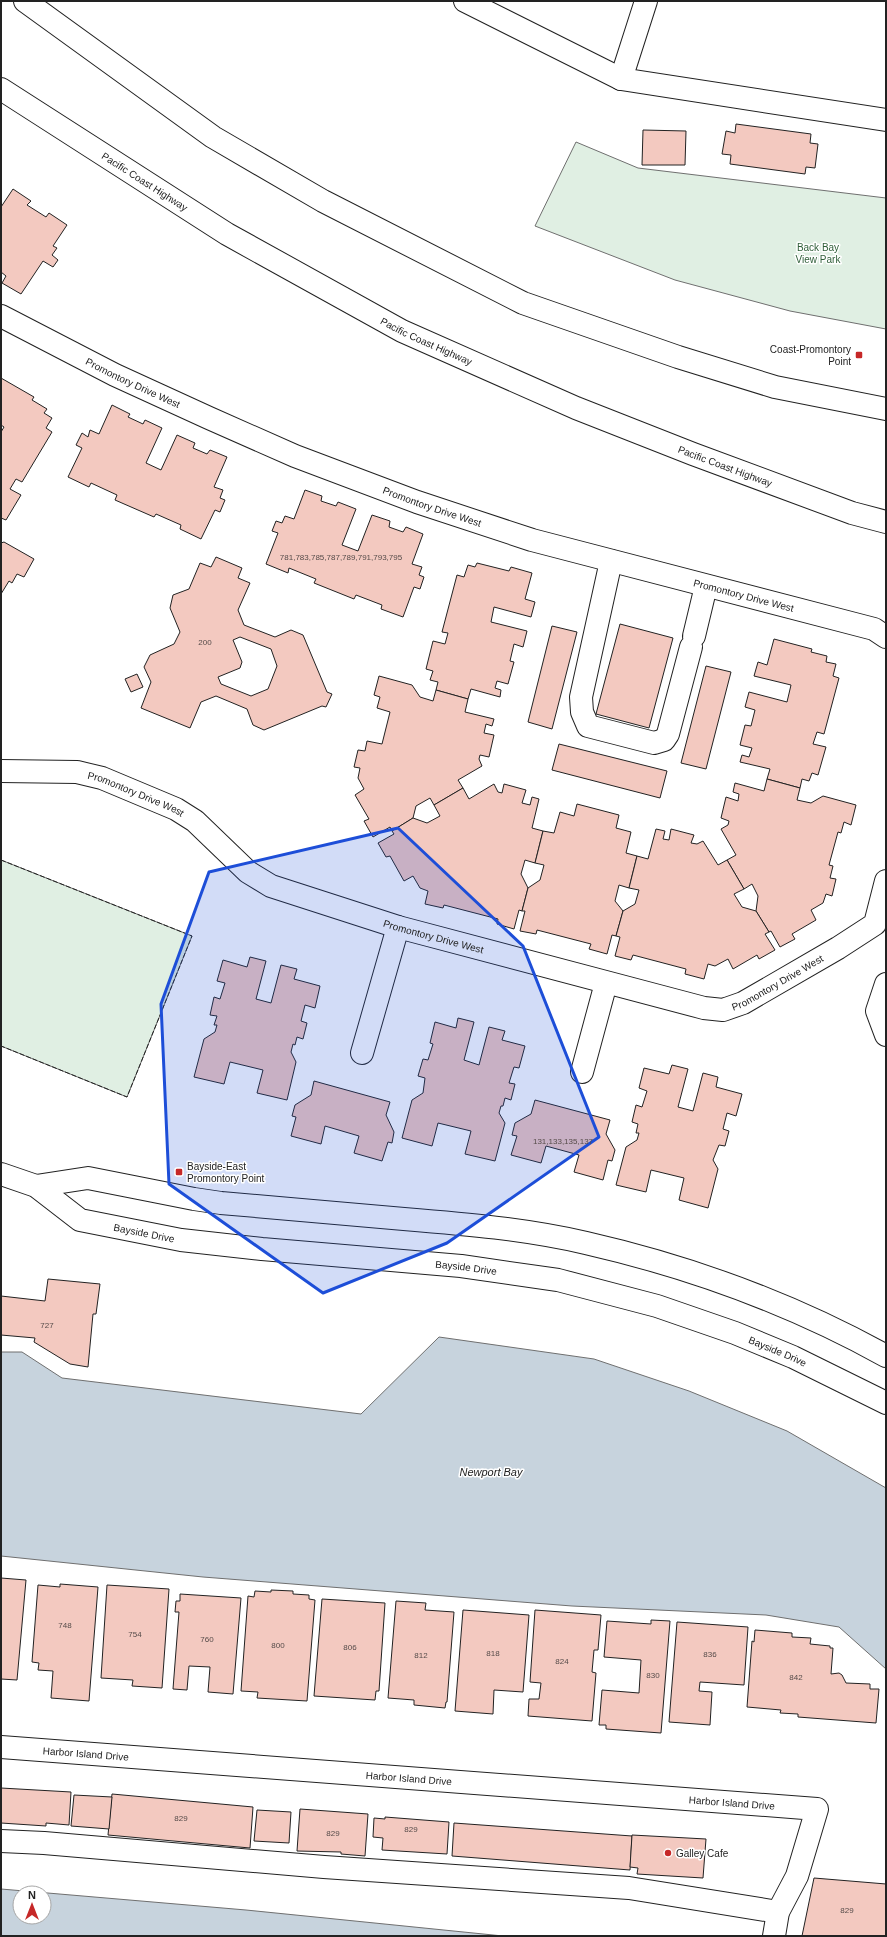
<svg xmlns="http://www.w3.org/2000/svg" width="887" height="1937" font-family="Arial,sans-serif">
<rect width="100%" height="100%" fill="#fff"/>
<g fill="#e0efe3" stroke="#6f6f6f">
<polygon points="576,142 638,168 886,198 886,329 790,311 675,280 535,226"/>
<polygon points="1,860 192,936 127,1097 1,1046"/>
</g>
<g fill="#c7d3dd" stroke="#6f6f6f" fill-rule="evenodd">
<polygon points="439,1337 594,1359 689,1391 787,1431 886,1488 886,1669 839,1627 766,1615 572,1606 203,1577 1,1556 1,1352 22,1352 62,1378 361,1414"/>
<path d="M1,1889L246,1910L503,1936H1ZM20,1893H44V1917H20Z"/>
</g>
<g fill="#f3c9c0" stroke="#222" fill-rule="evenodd">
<polygon points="736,124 811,134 810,143 818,144 815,168 806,167 805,174 730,164 731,155 722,154 726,131 735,133"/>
<polygon points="643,130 686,131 685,165 642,165"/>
<polygon points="13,189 31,201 27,205 46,217 49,213 67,225 53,246 57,248 52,255 58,260 53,267 43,261 21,294 2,283 6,276 1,272 1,207"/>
<polygon points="1,378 34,397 32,400 47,409 44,413 52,418 46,428 52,432 22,482 16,479 10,489 21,495 6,520 1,518 1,432 4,427 1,425"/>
<polygon points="112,405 130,414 128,417 143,424 145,420 162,428 146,463 161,470 177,435 195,443 193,448 207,454 210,450 227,457 214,487 223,490 220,498 225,500 220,512 215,510 201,539 180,529 181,525 156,514 154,517 115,500 117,495 91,483 89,487 68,477 82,448 76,445 82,433 88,437 90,430 99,434"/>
<polygon points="305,490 322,496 321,501 336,506 338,502 356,509 342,545 358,551 372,515 390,521 389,527 403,532 406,527 423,534 412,564 422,567 419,575 424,577 420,589 414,587 403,617 381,609 382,605 356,595 354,599 314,583 316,579 289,568 288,573 266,564 278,533 272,531 276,521 282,523 285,516 294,519"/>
<polygon points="4,542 34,559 24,577 17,574 12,583 9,581 1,594 1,543"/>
<path d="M216,557L242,568L238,578L250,583L238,610L244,625L275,637L291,630L303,635L327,692L332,694L326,707L322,706L264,730L253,725L247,709L216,696L201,702L190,728L141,708L151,682L144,667L150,655L174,644L180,632L170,608L173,595L189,589L200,563L211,567ZM240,637L271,649L277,666L268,689L251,696L221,684L218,677L240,668L242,662L233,640Z"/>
<polygon points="477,563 509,571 511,567 532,573 525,599 535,602 531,617 494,607 491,622 527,631 523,647 514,644 510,661 514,662 508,684 497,681 495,688 501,690 500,697 471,689 468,699 436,690 438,682 430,680 433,671 426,669 433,641 445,644 448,633 442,632 457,575 464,577 468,565 475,567"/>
<polygon points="620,624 673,638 649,728 596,714"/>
<polygon points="552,626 577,632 552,729 528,722"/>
<polygon points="774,639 812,649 811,652 827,656 826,662 836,664 833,676 839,678 824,734 817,732 813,744 826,747 818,775 812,773 809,781 802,779 800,788 767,779 770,769 740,762 742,755 749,757 752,748 740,745 745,725 751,726 755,710 745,707 749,692 787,702 791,685 754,676 758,662 767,665"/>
<polygon points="706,666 731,672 706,769 681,763"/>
<polygon points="137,674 143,687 131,692 125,679"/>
<polygon points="379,676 412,685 420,697 433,701 436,690 468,699 465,712 494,719 492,726 486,724 484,733 494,735 489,757 480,755 479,759 482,766 458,780 463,788 434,805 430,798 416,806 413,818 392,831 390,827 373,837 364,821 369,819 355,795 364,789 358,778 360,768 354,767 358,750 365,751 367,741 382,744 390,712 377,708 380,697 374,695"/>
<polygon points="559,744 667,771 660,798 552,770"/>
<polygon points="767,779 800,788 797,800 811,803 823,796 856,805 851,825 844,822 841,833 838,832 829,865 833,866 830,878 836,879 832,896 826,894 823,903 811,910 816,920 792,934 795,939 780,947 771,931 769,932 756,911 758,896 752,884 744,889 727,860 736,855 721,829 728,825 729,821 721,818 726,797 738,801 739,794 733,792 735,783 764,791"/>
<polygon points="494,784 498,792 502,793 504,784 526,790 522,803 530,805 532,797 539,799 532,828 543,831 535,863 525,860 521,874 528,888 522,911 519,910 514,929 497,924 498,919 444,905 443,908 425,904 428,891 420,888 413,876 404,881 390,856 386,857 378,843 394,834 392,831 413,818 427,823 440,816 434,805 463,788 469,799"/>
<polygon points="577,804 619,815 616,828 631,832 626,853 637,856 629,888 619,885 615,901 623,911 616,936 612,935 607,954 589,949 591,944 537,930 536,934 520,931 525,911 522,911 528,888 540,880 544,865 535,863 543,831 554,833 560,812 574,816"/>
<polygon points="656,829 665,831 663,839 669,840 671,829 694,835 691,843 697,844 703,841 718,865 727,860 744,889 734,894 742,907 756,911 769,932 765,934 775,950 759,959 757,955 733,969 728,959 715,966 708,964 704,979 685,974 686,969 633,955 631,960 615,956 620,937 616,936 623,911 635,904 639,890 629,888 637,856 648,859"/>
<polygon points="250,957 266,961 256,999 271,1003 281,965 297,969 294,979 320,986 315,1008 305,1005 301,1021 307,1023 303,1039 297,1037 295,1045 293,1044 291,1052 296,1062 287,1100 257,1093 263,1070 230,1062 224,1084 194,1077 204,1039 215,1032 217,1025 214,1025 217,1016 210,1015 214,997 220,999 225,983 217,981 223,960 247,967"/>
<polygon points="458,1018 474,1022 464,1060 479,1065 489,1027 505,1031 502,1040 525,1046 519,1068 514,1067 509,1083 515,1084 511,1100 505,1098 503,1106 501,1106 499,1113 505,1123 495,1161 465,1154 471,1131 438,1123 432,1146 402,1138 412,1100 423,1093 425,1078 418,1076 423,1059 428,1060 433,1044 430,1043 435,1022 456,1028"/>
<polygon points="672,1065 688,1069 678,1107 693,1111 703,1073 718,1077 716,1087 742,1094 736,1116 727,1113 723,1129 729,1131 725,1146 719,1145 713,1160 718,1169 708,1208 679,1200 684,1178 651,1170 646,1192 616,1185 626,1147 637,1140 639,1133 636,1133 638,1124 632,1122 636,1105 642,1107 647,1091 639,1088 644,1068 669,1074"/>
<polygon points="314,1081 390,1102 386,1115 394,1132 392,1143 388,1142 382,1161 354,1153 359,1136 325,1126 321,1144 291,1136 296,1117 292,1116 295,1105 311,1095"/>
<polygon points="535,1100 610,1120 606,1134 615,1150 612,1161 608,1160 603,1180 574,1172 579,1155 546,1146 541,1163 511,1155 517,1136 512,1135 515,1123 531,1114"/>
<polygon points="48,1279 100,1284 96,1314 93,1314 88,1367 70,1364 34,1342 35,1338 1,1335 1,1296 45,1301"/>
<polygon points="1,1578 26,1580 17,1680 1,1679"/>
<polygon points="60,1584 98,1587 89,1701 51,1698 53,1671 38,1670 39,1663 32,1662 38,1585 60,1587"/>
<polygon points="107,1585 169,1589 162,1688 132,1686 133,1680 101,1678"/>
<polygon points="271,1590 293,1591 293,1594 309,1595 309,1599 315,1600 307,1701 257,1698 258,1692 241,1691 248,1596 254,1597 255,1591 271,1592"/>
<polygon points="180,1594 241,1598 233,1694 208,1692 210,1667 189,1666 187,1690 173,1689 179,1612 175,1612 176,1601 180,1601"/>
<polygon points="322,1599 385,1603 379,1691 376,1691 375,1700 314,1696"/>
<polygon points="396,1601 426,1603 425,1610 454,1612 447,1702 446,1702 445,1708 414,1705 414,1700 388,1698"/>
<polygon points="463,1610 529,1615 523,1692 494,1690 493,1714 455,1711"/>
<polygon points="535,1610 601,1615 598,1650 594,1650 592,1672 596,1673 592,1721 528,1716 529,1699 539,1699 541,1683 530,1682"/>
<polygon points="651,1620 670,1621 661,1733 606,1729 606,1725 599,1725 602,1690 639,1693 641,1660 604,1657 607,1621 651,1624"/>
<polygon points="677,1622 748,1627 744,1685 700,1682 699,1691 712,1692 710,1725 669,1722"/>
<polygon points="755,1630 792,1633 792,1637 811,1638 810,1644 830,1646 830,1648 833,1648 831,1674 839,1673 842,1675 846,1683 870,1684 870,1689 879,1689 876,1723 798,1717 798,1714 780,1713 781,1710 747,1707 752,1641 754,1642"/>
<polygon points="1,1788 71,1792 69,1825 46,1823 46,1826 1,1823"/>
<polygon points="112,1794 253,1807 250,1848 108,1835"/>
<polygon points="74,1795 112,1797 109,1829 71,1826"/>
<polygon points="300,1809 368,1814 365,1856 341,1854 341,1852 297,1851"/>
<polygon points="257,1810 291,1812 289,1843 254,1841"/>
<polygon points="385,1817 449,1822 447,1854 382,1850 383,1838 373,1837 374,1818 385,1819"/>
<polygon points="454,1823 632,1836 630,1870 452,1856"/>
<polygon points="632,1835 706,1839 703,1878 637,1874 638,1868 630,1867"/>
<polygon points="814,1878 886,1884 886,1936 802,1936"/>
</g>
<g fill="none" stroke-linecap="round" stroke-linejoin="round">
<defs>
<g id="minor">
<polyline points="465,1 621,79 886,120"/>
<polyline points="621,79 646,1"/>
<path id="s1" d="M1,316L115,375L209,418L295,456L417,502L532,540L874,629L886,637"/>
<polyline points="611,561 581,697 582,712 588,726 654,743 664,740 668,734 691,647"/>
<polyline points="694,636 706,586"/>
<path id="s2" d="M1,771L77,772L102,778L176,809L195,821L248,872L271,886L398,927L704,1008L723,1010L743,1003L838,948L875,924L886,881"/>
<polyline points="886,984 877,1011 886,1035"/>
<polyline points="362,1053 398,927"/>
<polyline points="582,1072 606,983"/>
<path id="s3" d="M1,1747L817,1809L797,1876L778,1912L774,1936"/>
<polyline points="1,1841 44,1843 324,1867 629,1888 778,1912"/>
</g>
<g id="major">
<path id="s4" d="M1,1174L36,1186L80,1220L181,1240L262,1249L461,1266L558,1280L657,1306L735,1333L793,1357L886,1403"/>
<path d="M36,1186L88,1178L194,1199L221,1203C282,1208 343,1214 404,1219C465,1224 526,1229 586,1243C691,1267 792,1304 886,1356"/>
</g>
<g id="highway">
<polyline points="25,1 213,137 323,201 523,303 678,357 775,387 886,409"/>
<path id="s5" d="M1,89L227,234L402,331L576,408L693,454L852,513L886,522"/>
</g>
</defs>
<use href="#minor" stroke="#222" stroke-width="24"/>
<use href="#major" stroke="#222" stroke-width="24"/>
<use href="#highway" stroke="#222" stroke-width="24"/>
<use href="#minor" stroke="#fff" stroke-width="22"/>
<use href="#major" stroke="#fff" stroke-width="22"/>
<use href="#highway" stroke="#fff" stroke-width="22"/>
<polyline stroke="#222" stroke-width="1" stroke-dasharray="5 2" stroke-linecap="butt" points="1,860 192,936 127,1097 1,1046"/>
</g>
<path fill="#1d4ed8" fill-opacity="0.2" stroke="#1d4ed8" stroke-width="3" stroke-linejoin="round" d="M398,828L523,946L599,1137L447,1243L323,1293L169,1184L161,1004L209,872Z"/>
<g fill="#c62828" stroke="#fff" stroke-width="1.5">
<rect x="855" y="351" width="8" height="8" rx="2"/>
<rect x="175" y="1168" width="8" height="8" rx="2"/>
<circle cx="668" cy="1853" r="4"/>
</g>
<g text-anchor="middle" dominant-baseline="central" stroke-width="3" stroke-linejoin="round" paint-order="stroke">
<g font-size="8" fill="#564c4a">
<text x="341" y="557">781,783,785,787,789,791,793,795</text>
<text x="205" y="642">200</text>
<text x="563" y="1141">131,133,135,137</text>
<text x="47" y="1325">727</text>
<text x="65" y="1625">748</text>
<text x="135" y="1634">754</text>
<text x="207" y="1639">760</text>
<text x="278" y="1645">800</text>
<text x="350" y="1647">806</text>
<text x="493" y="1653">818</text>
<text x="710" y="1654">836</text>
<text x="421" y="1655">812</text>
<text x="562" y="1661">824</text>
<text x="653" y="1675">830</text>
<text x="796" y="1677">842</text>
<text x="181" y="1818">829</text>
<text x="411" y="1829">829</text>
<text x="333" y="1833">829</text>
<text x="847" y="1910">829</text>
</g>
<g font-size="10" fill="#222" stroke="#fff">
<text stroke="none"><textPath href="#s5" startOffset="171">Pacific Coast Highway</textPath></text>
<text stroke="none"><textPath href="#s5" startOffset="495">Pacific Coast Highway</textPath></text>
<text stroke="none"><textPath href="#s1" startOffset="148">Promontory Drive West</textPath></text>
<text stroke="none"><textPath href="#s5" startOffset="819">Pacific Coast Highway</textPath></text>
<text stroke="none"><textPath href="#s1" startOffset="472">Promontory Drive West</textPath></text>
<text stroke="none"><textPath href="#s1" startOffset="796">Promontory Drive West</textPath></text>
<text stroke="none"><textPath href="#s2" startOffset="139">Promontory Drive West</textPath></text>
<text stroke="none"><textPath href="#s2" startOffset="475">Promontory Drive West</textPath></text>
<text stroke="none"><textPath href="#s2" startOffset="835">Promontory Drive West</textPath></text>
<text stroke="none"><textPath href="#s4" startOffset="158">Bayside Drive</textPath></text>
<text stroke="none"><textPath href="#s4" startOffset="482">Bayside Drive</textPath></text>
<text stroke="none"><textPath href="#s4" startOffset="806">Bayside Drive</textPath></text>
<text stroke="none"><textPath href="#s3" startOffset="85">Harbor Island Drive</textPath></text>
<text stroke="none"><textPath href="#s3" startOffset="409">Harbor Island Drive</textPath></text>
<text stroke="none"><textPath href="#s3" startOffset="733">Harbor Island Drive</textPath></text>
</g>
<g font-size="10" fill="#2f5e38" stroke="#fff">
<text x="818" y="247">Back Bay<tspan x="818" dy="12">View Park</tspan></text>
</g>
<g font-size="10" fill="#222" stroke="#fff" text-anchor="start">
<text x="851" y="349" text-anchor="end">Coast-Promontory<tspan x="851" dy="12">Point</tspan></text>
<text x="187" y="1166">Bayside-East<tspan x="187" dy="12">Promontory Point</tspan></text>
<text x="676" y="1853">Galley Cafe</text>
</g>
<g font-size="11" font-style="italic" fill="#222" stroke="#fff">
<text x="491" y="1472">Newport Bay</text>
</g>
</g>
<rect width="887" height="1937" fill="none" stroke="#222222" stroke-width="4"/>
<g transform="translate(32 1905)"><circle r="19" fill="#ffffff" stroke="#a7a7a7"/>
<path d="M0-3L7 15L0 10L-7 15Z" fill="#c62828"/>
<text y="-6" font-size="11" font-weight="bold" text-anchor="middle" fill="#222222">N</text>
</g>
</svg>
